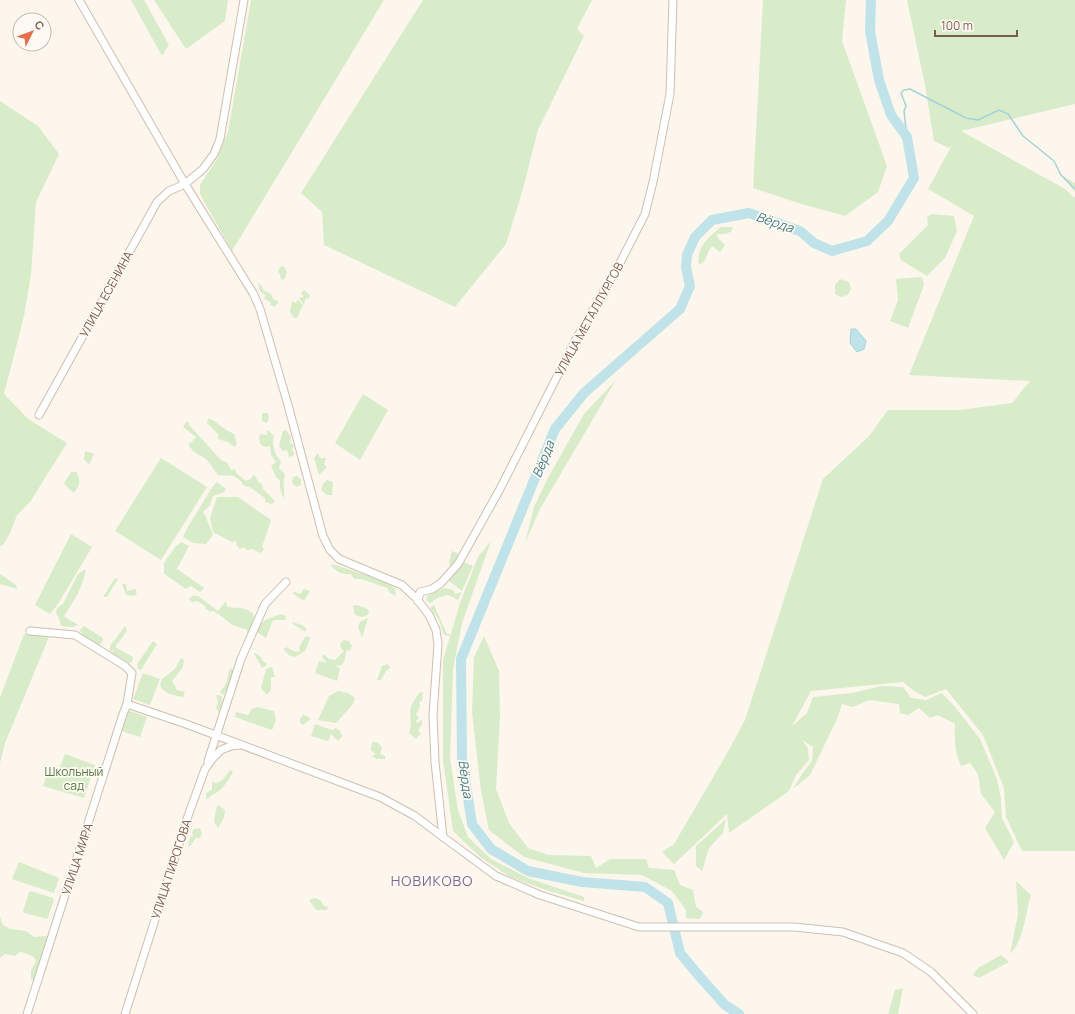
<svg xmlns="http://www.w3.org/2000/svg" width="1075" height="1014" font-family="Manrope,sans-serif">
<rect width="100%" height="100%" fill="#fdf6ec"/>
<g fill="#d8ecc9">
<polygon points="131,0 144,0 169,45 162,56"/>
<polygon points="154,0 228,0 225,21 186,49"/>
<polygon points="251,0 384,0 232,251 200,194 200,185 217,159 228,132"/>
<polygon points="423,0 592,0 577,29 584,36 538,130 523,189 506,244 455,307 324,245 322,212 301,193"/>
<polygon points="763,0 846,0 842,41 887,166 878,192 845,216 798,203 753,188"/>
<path d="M907,0H1075V104L961,131L1065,189L1075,198V851H1022L1006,817L1004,788L983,735L946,689L925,697L914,691L903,682L811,691L792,726L807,713L813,697L852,693L882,686L903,687L911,698L926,700L942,693L955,707L980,739L997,779L1001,799L1002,818L1014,842L1004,860L985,828L995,812L981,794L978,774L970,763L961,766C955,752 954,740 955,724L938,715L930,718L919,708L908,715L900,713L899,704L869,700L853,707L842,704L838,717L810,775L793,789L802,774L812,761L813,747L802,740L808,748L809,760L796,775L789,791L729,833L727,814L674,864L662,852L674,844L725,757L745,720L823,479L869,436L888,410H960L1012,403L1030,381L909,375L974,216L928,189L952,145L949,148L934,141L925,85Z"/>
<polygon points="0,101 38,126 59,154 36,202 31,275 24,316 4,394 28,419 67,443 30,502 17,515 10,533 4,544 0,546"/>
<polygon points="1061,175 1075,183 1075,192"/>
<polygon points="932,214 954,216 957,231 945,258 927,276 901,260 899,254 928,225 927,217"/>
<path d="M721,227H733L731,232L724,234H717L718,238L725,245L720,252L712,246C705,254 709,259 699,265C696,247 708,238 721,227Z"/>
<polygon points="283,266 285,268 287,273 284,280 281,279 280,274 278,272 280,267"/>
<polygon points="922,277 924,285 908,328 890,321 898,300 896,279"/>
<polygon points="840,279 849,282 851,289 848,295 841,297 835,294 835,285"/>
<polygon points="258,283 262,286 263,290 271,294 273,299 279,302 274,307 270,305 271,303 264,298 266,296 260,291"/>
<polygon points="304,290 310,295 309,298 305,299 304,305 299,298 304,297 301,293"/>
<polygon points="298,300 303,305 297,318 294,318 290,312 292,301 295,303"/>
<polygon points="616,380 540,509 525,543 534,507 548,478 584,414"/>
<polygon points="363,394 388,410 360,460 335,443"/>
<polygon points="262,413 268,413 269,418 267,423 262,421"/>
<path d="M209,418C218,423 225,430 234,434L237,444L234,447L228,442L218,439V434L207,423Z"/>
<polygon points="186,422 189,422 189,425 222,461 227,462 231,470 235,469 236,473 246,481 251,479 254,474 259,483 262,484 263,489 275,501 272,504 265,502 265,498 251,488 243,485 242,482 234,476 218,475 206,459 194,452 189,446 189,442 191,443 196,437 183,427"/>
<path d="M268,430L274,436C271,443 275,456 281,461L279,468L285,474C282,483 285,490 284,500L280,488V481L276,477L271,466L276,462L271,455L270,446L265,447L260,444L259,436L261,434L267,435V431Z"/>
<polygon points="286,430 291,437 290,442 294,446 292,450 295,453 293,456 289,457 287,450 283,451 279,446 283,431"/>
<polygon points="85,451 94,454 89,465 84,459"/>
<polygon points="318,453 320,458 326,458 324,464 327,467 319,475 314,458"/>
<polygon points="161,458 207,487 161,560 115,531"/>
<path d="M71,472H77C81,483 80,484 74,493L67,487L64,483Z"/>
<polygon points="297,476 301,479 301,485 297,487 292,483 293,477"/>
<polygon points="327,480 333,482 332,495 327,495 321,490 323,484"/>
<polygon points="217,482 226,489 224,492 213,496 210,505 203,512 205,515 213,535 206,544 193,543 183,537 186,530 213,486"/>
<polygon points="217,497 238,497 271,520 262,547 264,549 261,553 252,549 247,550 243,547 240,549 237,546 236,541 232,542 213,532 210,518"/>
<polygon points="71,534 92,547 58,604 50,614 35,605"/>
<polygon points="491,541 462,623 453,669 450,758 458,810 468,837 491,859 528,878 584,897 584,901 549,891 510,877 479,856 453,831 443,760 443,660 460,603 478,557"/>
<polygon points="182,542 189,546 177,569 204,588 200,592 191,586 186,589 164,574 164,563 176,546"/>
<polygon points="452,551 457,553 459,558 451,568 449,563"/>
<polygon points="464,562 473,566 462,591 449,581"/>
<path d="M330,564C338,565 344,568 351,570C367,576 381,579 395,588L396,596L390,593L387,588L361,579H354L351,574C342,575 336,572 330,564Z"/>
<path d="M86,569C83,587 74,601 64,616C68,620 73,621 78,625L72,627L61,626L59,618L56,613L57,608L63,604L78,574Z"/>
<polygon points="0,574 16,585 17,589 0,584"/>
<polygon points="115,578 118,579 107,597 103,597"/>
<polygon points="122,584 126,584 127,591 135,589 137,592 135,596 126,595"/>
<path d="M444,588L453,590L455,594L462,592L458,600L448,595L439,597L430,603L426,600L428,595C434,594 438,590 444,588Z"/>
<polygon points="304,589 310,591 304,601 292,593 295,592 300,594"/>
<path d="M192,596H198L218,611L226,601L227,606C232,609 235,607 240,608C245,608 249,611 253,613L254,620L259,626L265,620L281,614L286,616L285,620H273L266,638L257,632L248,633L246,629C228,626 227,618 213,611L210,612L206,609L205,606L197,601L192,602L189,599Z"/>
<polygon points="356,605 366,608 369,611 368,615 362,617 355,615 353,606"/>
<polygon points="434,605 447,634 449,634 450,636 444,635 439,620 430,608"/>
<polygon points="368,618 362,638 358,627 360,622"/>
<path d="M292,621C296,624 300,623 306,628V632L294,625Z"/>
<polygon points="84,626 103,638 103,641 99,645 82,635 80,630"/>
<polygon points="125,626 127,631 115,647 133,657 132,662 129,663 112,653 114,649 110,652 110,646"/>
<polygon points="24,634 49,637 5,743 0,763 0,698"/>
<polygon points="308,636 310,639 305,651 295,657 289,655 283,649 288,647 289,649 296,652 300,651 299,647 305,637"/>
<polygon points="484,636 499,671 500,717 496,789 509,823 528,848 548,855 591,856 596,868 610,859 646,859 649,868 674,870 680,885 693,890 696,907 703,912 700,919 686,918 686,910 672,891 642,875 584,873 524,857 489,830 481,791 472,712 474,657"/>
<polygon points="344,640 349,641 352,646 350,650 346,651 345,659 342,665 335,666 340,668 337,681 315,673 319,661 327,663 322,657 324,654 329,659 335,660 344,651 341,648 340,644"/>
<polygon points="153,641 157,644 141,670 138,669 137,664"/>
<polygon points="255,653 261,657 262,660 267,664 266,666 262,668 254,654"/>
<path d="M181,658L184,660L183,667L172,681L177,690L185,692L183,697C174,696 163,693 160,685L162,679L175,669Z"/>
<polygon points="388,664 390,668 386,671 381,680 377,680 382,666"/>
<polygon points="272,667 275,677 271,677 271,690 267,695 261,688 266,669"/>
<polygon points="230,668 235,671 229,687 223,695 220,692 226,684"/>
<polygon points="143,673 160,679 150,705 133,699"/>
<polygon points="338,691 348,693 355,698 353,704 336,723 318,720 329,696"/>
<polygon points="423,692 422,701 419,702 420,706 416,715 419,718 416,721 417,723 422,720 422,725 418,730 419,732 421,733 416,739 409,733 411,724 410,711 412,704 419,693"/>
<polygon points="216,695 222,696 222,704 219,713 216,707 218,702"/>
<polygon points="257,707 274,711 276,720 272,730 235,717 236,712 248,715 252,709"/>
<polygon points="130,711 147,717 140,737 121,731 127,712"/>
<polygon points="303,715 307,716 311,719 303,725 300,723 300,719"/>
<polygon points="315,724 332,730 336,728 340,731 342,736 338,741 331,734 328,741 311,736"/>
<polygon points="372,742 377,742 382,747 380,754 385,756 385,759 376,759 372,756 376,754 371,750"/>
<polygon points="65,754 95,765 84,798 43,786 49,769 58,772"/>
<path d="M230,770L233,772C229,779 225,786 219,791C215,794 211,795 208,799H206V794L209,791L212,790V784L214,779V783C222,783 226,776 230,770Z"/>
<polygon points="218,805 225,810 224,818 218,828 214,822 216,809"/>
<polygon points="726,819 723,833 709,848 702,871 696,866 696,846"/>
<polygon points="200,828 202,834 200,838 196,838 190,846 188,846 190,837 193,837 192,832 194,829"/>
<polygon points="19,862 59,878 54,893 12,879"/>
<path d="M1016,881L1031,895C1025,913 1024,941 1010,954L1018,914Z"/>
<polygon points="31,891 53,898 54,900 48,917 47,919 25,913 23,911 29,892"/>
<polygon points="315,898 320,900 324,906 328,907 327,910 316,910 309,900"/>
<polygon points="0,917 3,925 10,929 26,931 34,937 47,936 48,939 35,981 31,979 31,970 36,961 34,957 25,953 20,952 15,956 5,954 0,958"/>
<polygon points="1001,955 1009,962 979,978 973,975 978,968"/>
<polygon points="903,988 898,1014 888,1014 895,990"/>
</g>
<polygon fill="#bfe3e8" stroke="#a5d3da" points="851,329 856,329 866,341 864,349 857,352 850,343"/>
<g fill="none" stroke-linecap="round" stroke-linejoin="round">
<polyline stroke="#a5d3da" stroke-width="1.5" points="907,137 904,111 906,106 901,93 904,90 910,89 966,118 978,120 999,110 1008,114 1023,136 1054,161 1061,175 1075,189"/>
<polyline stroke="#bfe3e8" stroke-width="10" points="739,1014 725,1005 700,977 680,953 668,903 645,887 582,882 528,871 491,849 472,824 462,759 461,659 555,429 584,393 680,309 690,286 686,267 687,255 695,237 712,220 749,213 800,231 814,243 832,251 867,241 888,221 914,178 907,137 891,115 879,80 870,31 871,0"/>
<defs>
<g id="minor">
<polyline points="79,0 185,184 253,293 260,309 288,405 323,536 330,550 339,559 402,585 416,598 429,615 436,630 438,644 433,715 435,762 443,837 496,876 540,895 639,927 794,927 843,932 903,953 931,972 973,1014"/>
<polyline points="39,415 157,202 169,191 185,184 203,169 214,154 220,139 244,0"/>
<polyline points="418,601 420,592 432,589 441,583 458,564 500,489 575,341 620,263 645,214 653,182 670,94 673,0"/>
<polyline points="30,631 75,635 125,666 132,673 127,704 186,724 380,797 415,816 443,837"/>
<polyline points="208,761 241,659 265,604 286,582"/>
<polyline points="27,1014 123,714 127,704"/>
<polyline points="125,1014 188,816 205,769 213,758 221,750 231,746 239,745"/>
</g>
</defs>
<use href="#minor" stroke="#d1beb0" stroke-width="9"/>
<use href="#minor" stroke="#fff" stroke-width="7"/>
</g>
<g text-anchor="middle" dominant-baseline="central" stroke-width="3.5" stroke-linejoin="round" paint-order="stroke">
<g font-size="12" fill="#7a5c4d" stroke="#fffaf3">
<text transform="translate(106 294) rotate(-61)">УЛИЦА ЕСЕНИНА</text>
<text transform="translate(589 319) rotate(-61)">УЛИЦА МЕТАЛЛУРГОВ</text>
<text transform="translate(77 859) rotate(-72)">УЛИЦА МИРА</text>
<text transform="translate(171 869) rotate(-72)">УЛИЦА ПИРОГОВА</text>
</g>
<g font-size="12" fill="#537a41" stroke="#fffaf3">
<text x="74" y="771">Школьный<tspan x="74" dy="14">сад</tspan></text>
</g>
<g font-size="13" font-style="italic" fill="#437c86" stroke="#fffaf3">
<text transform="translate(775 222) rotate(19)">Вёрда</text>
<text transform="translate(543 459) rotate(-68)">Вёрда</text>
<text transform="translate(466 779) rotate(82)">Вёрда</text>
</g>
<g font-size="14" letter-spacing="1" fill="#846695" stroke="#fffaf3">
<text x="432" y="880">НОВИКОВО</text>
</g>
</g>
<g transform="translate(32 32) rotate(48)"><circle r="19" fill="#fffaf3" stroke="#cabbb1"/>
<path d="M0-3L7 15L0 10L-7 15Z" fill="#e76f51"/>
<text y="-6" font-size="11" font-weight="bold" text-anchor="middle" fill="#7a5c4d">С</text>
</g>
<path d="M935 30v6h82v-6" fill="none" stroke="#7a5c4d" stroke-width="2"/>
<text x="941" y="30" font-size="12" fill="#7a5c4d" stroke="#fffaf3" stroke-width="3" paint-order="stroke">100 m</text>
</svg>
